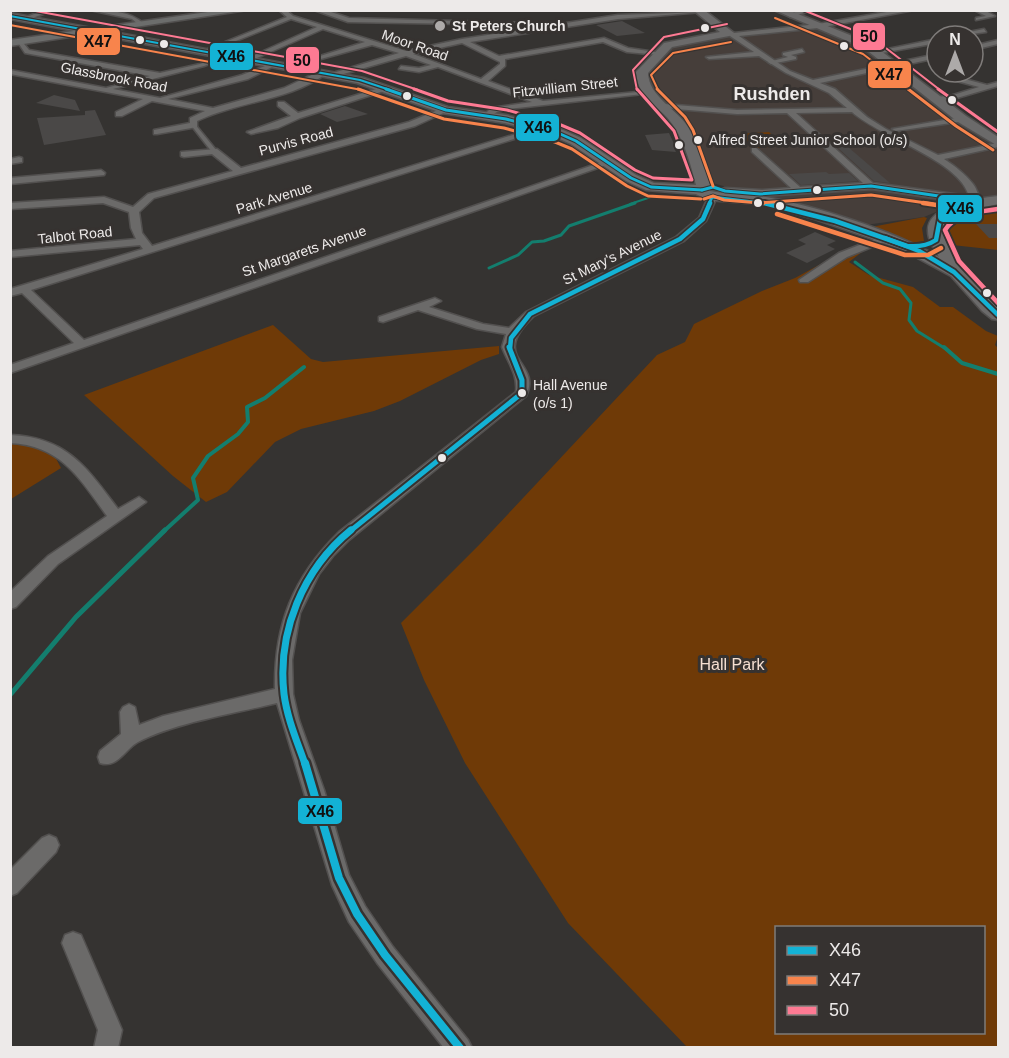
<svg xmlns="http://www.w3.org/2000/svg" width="1009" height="1058" font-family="Helvetica,sans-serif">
<rect width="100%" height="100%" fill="#353331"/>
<polygon fill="#463e3a" points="817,28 867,50 949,116 998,144 998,196 948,207 924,217 865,225 709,182 698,135 652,88 648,72 668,47 725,36"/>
<g fill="#6f3a07" fill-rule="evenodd">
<polygon points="769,132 784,146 752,148 739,134"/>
<polygon points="993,205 998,209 998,250 952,245 948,234 948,225 961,214"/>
<polygon points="924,217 927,218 922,228 924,241 910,243 866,228"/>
<path d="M850,248L862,252L849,262L869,275L913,287L940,307H953L986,331L998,336L995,345L998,348V1047H687L568,923L465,763L424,680L401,623L479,545L657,355L685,342L694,324L762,291L795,278ZM776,928H984V1032H776Z"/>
<polygon points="273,325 311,359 323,362 499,346 499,354 481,360 400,401 374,411 301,429 275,442 227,492 206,502 173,476 84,395"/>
<polygon points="11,442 52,451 61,468 11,499"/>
</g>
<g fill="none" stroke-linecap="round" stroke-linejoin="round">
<polyline stroke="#137e6e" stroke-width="2" points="630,204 654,196"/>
<g stroke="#137e6e" stroke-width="3">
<polyline points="855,262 883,283 900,289 911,303 909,320 917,331 946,349"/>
<polyline points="489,268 518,255 532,242 544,241 561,235 569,226 635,203"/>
</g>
<g stroke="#137e6e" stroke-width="4">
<polyline points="944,347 962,363 998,374"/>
<polyline points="163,532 198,500 193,478 208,456 238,434 248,422 247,407 265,398 304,367"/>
</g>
<polyline stroke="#137e6e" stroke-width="5" points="10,695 76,617 165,530"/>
</g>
<g fill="#4a4847">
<polygon points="622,21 645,33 617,36 596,25"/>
<polygon points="54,95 75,100 80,111 36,103"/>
<polygon points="345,106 368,114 337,122 320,114"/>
<polygon points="95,110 106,135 44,145 37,118 85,115 85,111"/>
<polygon points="669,133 676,148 674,148 676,152 652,150 645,135"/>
<polygon points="837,147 848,147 890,183 874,181"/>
<polygon points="826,172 829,174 849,173 858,181 801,185 789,174"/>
<polygon points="976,224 999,224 999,238 989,238"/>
<polygon points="815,232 836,241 827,245 835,249 807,263 786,253 806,244 798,240"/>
</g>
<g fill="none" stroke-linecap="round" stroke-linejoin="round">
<defs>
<g id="pedestrian">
<polygon points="802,49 804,52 791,55 796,57 796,59 771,64 768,62 788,57 783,55 783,53"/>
<polygon points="194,123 216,150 216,152 212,152 191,125"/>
</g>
<g id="minor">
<polygon points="44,10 54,10 27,20 22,19"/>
<path d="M90,10C108,10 131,11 144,24L139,25L132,19Z"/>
<path d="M279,10H286L293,16L406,51L462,39L618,15L702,12L618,19L470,42L499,56L604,38L628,48L662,53L659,55L627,52L603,42L505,59V66L488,81L543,101L648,91L652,93L508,109L497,112L487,118L483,116L491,108L532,102L438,67L419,72L399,69L401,66L419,68L431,65L406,56L333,77V73L399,53L372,45L288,68V66L365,42L323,29L252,60H248V58L317,27L291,19L208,52L203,51L287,17ZM462,43L500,62V64L481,79L413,54Z"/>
<polygon points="314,10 325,10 349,18 532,23 529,25 348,22"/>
<polygon points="801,10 814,10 790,17 787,15"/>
<path d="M898,10H914L818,28L739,36L790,71L813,80L937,54V58L820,83L835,89L867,117L886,129L938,155L998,143V147L944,159C955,166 965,174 973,184C978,190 977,196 983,200L981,202L969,203L872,189L762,196L722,193V189L725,188L762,190L791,188L752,152V148L755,147L800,187L863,183L787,113L737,114L664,108L660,106L664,104L737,110L847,108L829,93L786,73L759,56L709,59L706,57L754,52L727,34L729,31L734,33L818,24ZM852,112C881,138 959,160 969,196L873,183L796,113Z"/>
<polygon points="974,10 984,10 995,16 976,20 976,18 986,16"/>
<polygon points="984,29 986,32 956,36 959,34"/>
<path d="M20,39L29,50L160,73L200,64L226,54L231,55L204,66L113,89L160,98L242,75L273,63L278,64L248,79L168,99L213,108L284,88L320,71L327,73C290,101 238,101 197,121V127L157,134H154V130L190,123V118L205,111L152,101L122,116H116V112L143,99L10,74V70L106,88L150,76L25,53L17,41Z"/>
<polygon points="937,39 937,43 876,54 873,52"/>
<polygon points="998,40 998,44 973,50 973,46"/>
<polygon points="942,73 987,85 998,82 998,86 950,100 932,101 932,97 950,96 979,87 942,77"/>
<polygon points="383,87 390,89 300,118 278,128 251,134 247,132 291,116 278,106 278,102 284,102 298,113"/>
<polygon points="443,108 450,110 415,126 154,198 139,212 142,233 152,246 542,126 549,128 31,290 84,340 605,161 612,163 10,373 10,365 74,343 22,293 10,296 10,289 143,249 140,245 10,257 10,251 136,239 131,228 129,212 103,203 10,209 10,203 104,197 133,207 148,194 233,171 212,154 184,157 181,156 181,152 217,149 241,168 409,122"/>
<polygon points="962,117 966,119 965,121 896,131 892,129"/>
<polygon points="19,157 22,158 22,162 10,164 10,159"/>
<polygon points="101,170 105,173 104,175 10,184 10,178"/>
<path d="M709,195L717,197L706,221L684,241L534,316C487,360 543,361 526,396L349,540L333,556L319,574L300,613L292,660L293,694L299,720L324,790L349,875L365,906L393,947L468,1040L472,1048H444L377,963L349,922L332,885L277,703C236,713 174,723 138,742C125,749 117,769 100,763L98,757L100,751L121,734L120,712L123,707L129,704L135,707L139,725L163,716L275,689C274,625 293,577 339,532L516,392C518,374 508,363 502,347L506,334L477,329L418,310L383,322L379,321V317L435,298L441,301L429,307L483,324L509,328L526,312L676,237L699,218Z"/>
<polygon points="885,235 890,238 889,240 847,257 808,282 800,282 799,280 839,253"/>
<path d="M10,435C67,437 87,468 118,509L139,497L146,502L58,564L16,607L10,609V592L48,556L107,516C80,479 61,445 10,443Z"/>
<polygon points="49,835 56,838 59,845 56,852 17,893 10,896 10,870 42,838"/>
<polygon points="73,932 81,935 122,1030 118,1048 94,1048 98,1030 62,943 65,935"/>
</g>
<polygon id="secondary" points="222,10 247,10 10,46 10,40"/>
<g id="primary">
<path d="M693,10H704L734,33L729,36L672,47L648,73C649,97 676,108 688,127C699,146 705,167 711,188L710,191C726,194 744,193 760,196C816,206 889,229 939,257C934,249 928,240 928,231C927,204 980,198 998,196V204C983,208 956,208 946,222C931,242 985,294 998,306V320L992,319L982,311L951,276L901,249L815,219L759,204L708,200L696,194L646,190L626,181L571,144L553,136L505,123L442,113L357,83L10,19V13L364,78L448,107L506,115L563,130L581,138L636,175L654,183L696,185C691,166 686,146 675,128C663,107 637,99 636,72L664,43L720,32Z"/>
<polygon points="774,10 788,10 872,44 966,116 998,137 998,146 958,122 864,48"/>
</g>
</defs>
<use href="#pedestrian" stroke="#52504f" stroke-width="3"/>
<use href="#minor" stroke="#52504f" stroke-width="3"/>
<use href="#secondary" stroke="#52504f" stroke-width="3"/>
<use href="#primary" stroke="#52504f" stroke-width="3"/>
<use href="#pedestrian" fill="#6b6a69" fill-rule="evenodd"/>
<use href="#minor" fill="#6b6a69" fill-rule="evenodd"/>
<use href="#secondary" fill="#6c6d6c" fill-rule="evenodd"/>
<use href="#primary" fill="#6b6a6a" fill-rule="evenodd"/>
<defs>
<polyline id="bus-1-far5" points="10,16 360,80 390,90"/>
<g id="bus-1-far4">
<polyline points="386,89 446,110 506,119 558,133 576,141 631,178 651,187 702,190"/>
<polyline points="702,190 713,187 725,191 760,194 871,186 959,199 966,204"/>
<polyline points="712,197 771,204"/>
<polyline points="709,204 712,197"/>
</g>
<g id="bus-1-far3">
<path d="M764,203L835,221L907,246C918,247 927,246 936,240L940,219L967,205L964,203"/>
<polyline points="885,238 919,251 954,272 998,315"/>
<polyline points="510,349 511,338 530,314 680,239 703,219 710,203"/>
</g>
<polyline id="bus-1-far2" points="349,532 522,393 522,380 509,347"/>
<path id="bus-1-far1" d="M305,764C297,741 287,718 284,694C277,632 303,569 351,530"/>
<polyline id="bus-1" points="305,763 339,878 357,914 385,955 460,1048"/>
<g id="bus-2-far2">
<polyline points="775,18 863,54 910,90"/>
<polyline points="10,25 362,90"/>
<polyline points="658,90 651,75 673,53 731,42"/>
</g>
<g id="bus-2-far1">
<polyline points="358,89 444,119 504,128 555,142 572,149 627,186 648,196 701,199"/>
<polyline points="657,89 685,117 693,130 713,186"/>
<polyline points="908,89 956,126 993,150"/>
<polyline points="704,199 713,196 724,200 760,203 871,195 933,204"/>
</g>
<g id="bus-2">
<polyline points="758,203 763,203"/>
<polyline points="923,203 957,208"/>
<polyline points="777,214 905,255 928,255 941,248"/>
</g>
<g id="bus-3-far2">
<polyline points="30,10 362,71 418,90"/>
<polyline points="803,10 873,38 940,90"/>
<polyline points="637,90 633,70 664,37 727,24"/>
</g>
<g id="bus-3-far1">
<polyline points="414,89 448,101 507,110 561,125 580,133 635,170 653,178 692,180 674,131 637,89"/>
<polyline points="938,89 998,132"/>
</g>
<path id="bus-3" d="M998,209C979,212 957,212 945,230L959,261L998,303"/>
</defs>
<use href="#bus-1-far5" stroke="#363230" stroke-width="4.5"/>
<use href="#bus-1-far4" stroke="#363230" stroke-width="5"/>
<use href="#bus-1-far3" stroke="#363230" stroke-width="8"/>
<use href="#bus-1-far2" stroke="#363230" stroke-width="9"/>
<use href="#bus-1-far1" stroke="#363230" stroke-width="11"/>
<use href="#bus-1" stroke="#363230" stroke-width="13"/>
<use href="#bus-2-far2" stroke="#363230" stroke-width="4.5"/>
<use href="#bus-2-far1" stroke="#363230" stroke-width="5"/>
<use href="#bus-2" stroke="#363230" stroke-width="8"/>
<use href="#bus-3-far2" stroke="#363230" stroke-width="4.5"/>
<use href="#bus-3-far1" stroke="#363230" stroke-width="5"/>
<use href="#bus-3" stroke="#363230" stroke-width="8"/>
<use href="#bus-1-far5" stroke="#13b2d5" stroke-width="2"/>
<use href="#bus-1-far4" stroke="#13b2d5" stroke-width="3"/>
<use href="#bus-1-far3" stroke="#13b2d5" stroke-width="4.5"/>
<use href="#bus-1-far2" stroke="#13b2d5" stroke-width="5"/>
<use href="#bus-1-far1" stroke="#13b2d5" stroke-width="7"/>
<use href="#bus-1" stroke="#13b2d5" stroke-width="8"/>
<use href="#bus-2-far2" stroke="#f8844c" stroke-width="2"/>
<use href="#bus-2-far1" stroke="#f8844c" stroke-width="3"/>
<use href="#bus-2" stroke="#f8844c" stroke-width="4.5"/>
<use href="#bus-3-far2" stroke="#fe7a93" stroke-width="2"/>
<use href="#bus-3-far1" stroke="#fe7a93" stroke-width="3"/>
<use href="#bus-3" stroke="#fe7a93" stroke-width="4.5"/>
</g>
<circle fill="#adaaa9" stroke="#363230" stroke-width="2" cx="440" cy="26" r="6"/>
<g fill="#edeae9" stroke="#363230" stroke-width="2">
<circle cx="705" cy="28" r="5"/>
<circle cx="140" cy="40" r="5"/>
<circle cx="164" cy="44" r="5"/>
<circle cx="844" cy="46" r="5"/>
<circle cx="407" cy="96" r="5"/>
<circle cx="952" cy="100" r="5"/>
<circle cx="698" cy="140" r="5"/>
<circle cx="679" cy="145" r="5"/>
<circle cx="817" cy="190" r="5"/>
<circle cx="758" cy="203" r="5"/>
<circle cx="780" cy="206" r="5"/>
<circle cx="987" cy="293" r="5"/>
<circle cx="522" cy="393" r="5"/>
<circle cx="442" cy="458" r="5"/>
</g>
<g text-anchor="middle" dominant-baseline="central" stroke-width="6" stroke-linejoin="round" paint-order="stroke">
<g font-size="14" font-weight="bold" fill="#edeae9" stroke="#363230" text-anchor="start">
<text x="452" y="26">St Peters Church</text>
</g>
<g font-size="14" fill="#edeae9" stroke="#363230">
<text transform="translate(415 45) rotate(19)">Moor Road</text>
<text transform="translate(114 77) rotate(11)">Glassbrook Road</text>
<text transform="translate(565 87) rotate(-6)">Fitzwilliam Street</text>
<text transform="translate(296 141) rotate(-15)">Purvis Road</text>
<text transform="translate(274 198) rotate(-17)">Park Avenue</text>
<text transform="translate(75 235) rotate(-6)">Talbot Road</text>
<text transform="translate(304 251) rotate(-19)">St Margarets Avenue</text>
<text transform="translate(612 257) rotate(-26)">St Mary's Avenue</text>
</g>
<g font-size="14" fill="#edeae9" stroke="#363230" text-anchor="start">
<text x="709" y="140">Alfred Street Junior School (o/s)</text>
<text x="533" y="385">Hall Avenue<tspan x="533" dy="18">(o/s 1)</tspan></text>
</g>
<g font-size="16" fill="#f5dfd1" stroke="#363230">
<text x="732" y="664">Hall Park</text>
</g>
<g font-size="18" font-weight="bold" fill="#edeae9" stroke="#363230">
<text x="772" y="94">Rushden</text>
</g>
</g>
<g stroke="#363230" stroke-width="2">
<rect x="852" y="22" width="34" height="29" rx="6" fill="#fe7a93"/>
<rect x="76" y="27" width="45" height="29" rx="6" fill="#f8844c"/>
<rect x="209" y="42" width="45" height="29" rx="6" fill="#13b2d5"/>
<rect x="285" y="46" width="35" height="28" rx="6" fill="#fe7a93"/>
<rect x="867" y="60" width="45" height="29" rx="6" fill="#f8844c"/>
<rect x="515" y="113" width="45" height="29" rx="6" fill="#13b2d5"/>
<rect x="937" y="194" width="46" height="29" rx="6" fill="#13b2d5"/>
<rect x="297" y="797" width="46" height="28" rx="6" fill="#13b2d5"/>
</g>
<g font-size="16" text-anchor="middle" font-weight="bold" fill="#111">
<text x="869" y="42">50</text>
<text x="98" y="47">X47</text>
<text x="231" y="62">X46</text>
<text x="302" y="66">50</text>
<text x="889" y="80">X47</text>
<text x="538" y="133">X46</text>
<text x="960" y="214">X46</text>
<text x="320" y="817">X46</text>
</g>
<rect width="1009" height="1058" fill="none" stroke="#edeae9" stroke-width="24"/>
<rect x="775" y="926" width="210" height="108" fill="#363230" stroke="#7f7c7a" stroke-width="1.5"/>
<rect x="787" y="946" width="30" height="9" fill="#13b2d5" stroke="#7f7c7a" stroke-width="1.5"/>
<text x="829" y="956" font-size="18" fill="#edeae9">X46</text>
<rect x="787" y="976" width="30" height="9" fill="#f8844c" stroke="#7f7c7a" stroke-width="1.5"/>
<text x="829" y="986" font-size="18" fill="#edeae9">X47</text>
<rect x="787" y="1006" width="30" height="9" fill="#fe7a93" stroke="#7f7c7a" stroke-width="1.5"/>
<text x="829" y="1016" font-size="18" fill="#edeae9">50</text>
<g transform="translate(955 54)"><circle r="28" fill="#363230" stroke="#7f7c7a" stroke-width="1.5"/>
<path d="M0-4.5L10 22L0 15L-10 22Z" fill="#adaaa9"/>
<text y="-9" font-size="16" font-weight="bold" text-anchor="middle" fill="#edeae9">N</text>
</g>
</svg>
